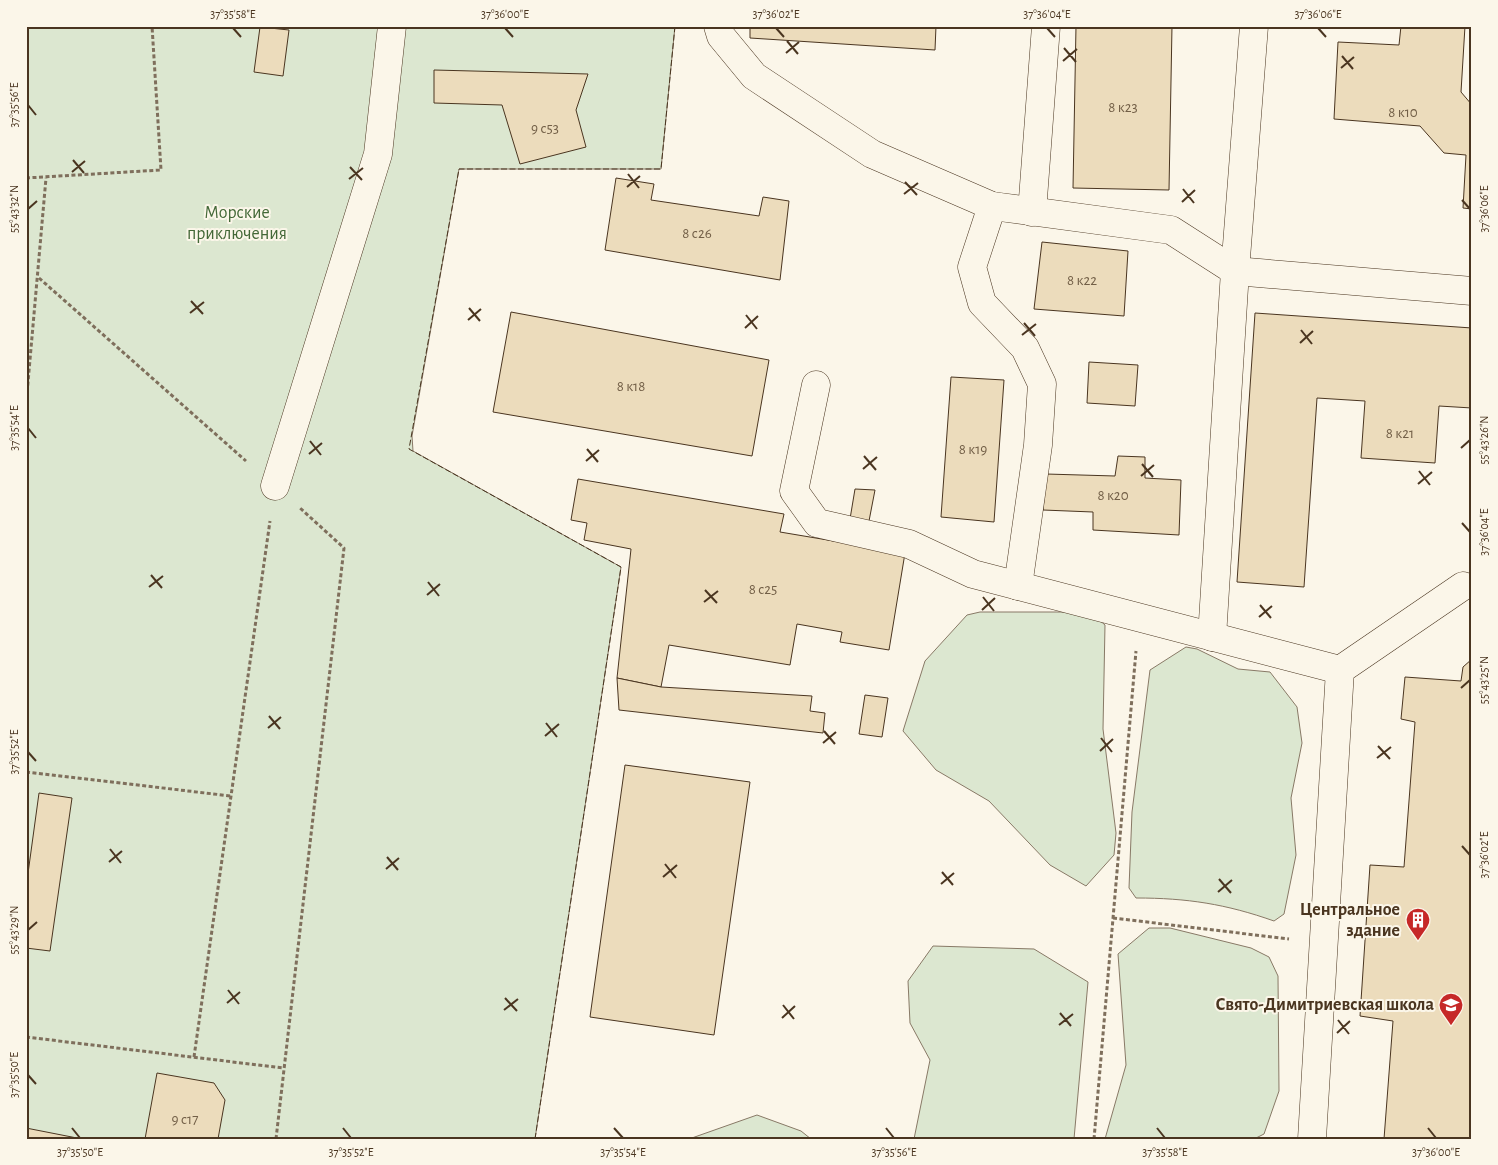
<svg xmlns="http://www.w3.org/2000/svg" width="1498" height="1165" font-family="'Alegreya Sans',sans-serif">
<rect width="100%" height="100%" fill="#fbf6e9"/>
<g fill="#dce7d0" stroke="#887966">
<polygon points="26,26 675,26 661,169 459,169 412,436 413,451 621,567 535,1139 26,1139"/>
<polygon points="980,612 1090,612 1105,625 1103,729 1116,833 1114,855 1086,886 1050,865 989,801 936,770 903,731 925,661 967,615"/>
<path d="M1186,647L1197,649L1238,669L1270,672L1297,707L1302,743L1291,798L1296,855L1284,914L1274,921C1226,904 1187,898 1136,898L1129,888L1132,812L1150,670Z"/>
<polygon points="1149,928 1170,928 1251,948 1269,957 1278,976 1279,1091 1264,1134 1254,1139 1105,1139 1126,1065 1118,954"/>
<polygon points="933,946 1034,949 1088,982 1074,1139 914,1139 930,1060 910,1023 908,981"/>
<polygon points="757,1115 801,1131 811,1139 689,1139"/>
</g>
<g fill="#ecdcbc" stroke="#4a3520">
<polygon points="750,26 936,26 935,50 750,38"/>
<polygon points="1076,26 1172,26 1169,190 1073,188"/>
<polygon points="1401,26 1465,26 1461,92 1472,105 1472,209 1463,208 1466,155 1444,153 1420,126 1334,119 1338,42 1399,45"/>
<polygon points="260,27 289,30 283,76 254,72"/>
<polygon points="434,70 588,74 576,110 586,147 520,164 502,105 434,103"/>
<polygon points="616,178 654,184 651,200 759,216 763,197 789,201 780,280 605,250"/>
<polygon points="1042,242 1128,251 1124,316 1034,309"/>
<polygon points="511,312 769,360 752,456 493,412"/>
<polygon points="1255,313 1472,328 1472,408 1439,406 1435,463 1361,458 1365,401 1317,398 1304,587 1237,582"/>
<polygon points="1089,362 1138,365 1135,406 1087,403"/>
<polygon points="951,377 1004,380 994,522 941,517"/>
<polygon points="1118,456 1145,457 1145,478 1181,480 1179,535 1093,530 1093,512 1043,510 1046,474 1115,476"/>
<polygon points="578,479 784,514 780,532 905,553 889,650 840,642 842,632 797,624 790,665 669,645 661,687 617,678 631,549 584,540 587,523 571,520"/>
<polygon points="855,489 875,490 869,521 850,519"/>
<polygon points="1472,659 1472,1139 1384,1139 1393,1021 1360,1016 1370,865 1404,867 1415,722 1401,719 1405,677 1461,681 1463,667"/>
<polygon points="617,678 661,687 812,696 810,711 825,713 823,733 619,710"/>
<polygon points="865,695 888,698 882,737 859,734"/>
<polygon points="625,765 750,782 714,1035 590,1017"/>
<polygon points="39,793 72,798 50,951 26,948 26,888"/>
<polygon points="157,1073 214,1083 225,1100 218,1139 145,1139"/>
<polygon points="26,1128 82,1139 26,1139"/>
</g>
<g fill="none" stroke-linecap="round" stroke-linejoin="round">
<defs>
<g id="minor">
<polyline points="718,26 721,36 754,76 872,154 992,206 1171,230 1235,271 1472,291"/>
<polyline points="992,206 972,267 982,303 1025,348 1042,384 1038,445 1018,586"/>
<polyline points="1032,212 1046,26"/>
<polyline points="816,385 794,491 817,523 909,544 973,574 1340,670"/>
<polyline points="275,486 378,154 392,26"/>
<polyline points="1212,637 1235,271 1254,26"/>
<polyline points="1312,1139 1340,670 1463,586"/>
</g>
</defs>
<use href="#minor" stroke="#4a3520" stroke-width="29"/>
<g stroke="#7f6f5c" stroke-width="3" stroke-dasharray="4 2.5" stroke-linecap="butt">
<polyline points="26,178 161,170 152,26"/>
<polyline points="39,278 246,461"/>
<polyline points="26,405 46,178"/>
<polyline points="26,772 231,796"/>
<polyline points="1113,918 1289,939"/>
<polyline points="26,1037 283,1068"/>
<polyline points="194,1057 270,521"/>
<polyline points="276,1139 344,548 300,508"/>
<polyline points="1094,1139 1136,651"/>
</g>
<use href="#minor" stroke="#fbf6e9" stroke-width="28"/>
<polyline stroke="#4a3520" stroke-width="1" stroke-dasharray="6 2.5" stroke-linecap="butt" points="535,1139 621,567 409,449 459,169 661,169 675,26"/>
</g>
<path fill="none" stroke="#4a3520" stroke-width="2" d="M233,28L241,37M505,28L513,37M776,28L784,37M1047,28L1055,37M1318,28L1326,37M787,41L798,54M1064,48L1076,62M786,53L799,42M1342,56L1353,69M1063,61L1077,49M1341,68L1354,57M28,105L36,115M73,160L84,173M350,167L362,180M72,172L85,161M628,174L639,188M349,179L363,168M905,182L917,195M627,187L640,176M1183,189L1194,203M904,194L918,183M1462,200L1470,209M1182,202L1195,190M28,209L37,201M191,301L203,314M469,308L480,321M190,313L204,302M746,315L757,329M468,320L481,309M1024,323L1035,336M745,328L758,316M1301,330L1312,344M1022,335L1036,324M1300,343L1313,331M28,428L36,438M310,441L321,455M1461,448L1470,440M587,449L598,462M309,454L322,443M864,456L876,470M586,461L599,450M1142,464L1153,477M863,469L877,457M1419,471L1430,485M1141,476L1154,465M1418,484L1432,472M1462,523L1470,532M151,575L162,588M428,582L439,596M149,587L163,576M705,590L717,603M427,595L440,584M983,597L994,611M704,602L718,591M1260,605L1271,618M982,610L995,598M1259,617L1272,606M1461,688L1470,680M269,716L280,729M546,723L557,737M268,728L281,717M824,731L835,744M545,736L559,724M1101,738L1112,752M823,743L836,732M1378,746L1390,759M1100,751L1113,739M28,752L36,761M1377,758L1391,747M1462,846L1470,855M110,849L121,863M387,857L398,870M109,862L122,851M665,864L676,878M386,869L399,858M942,872L953,885M663,877L677,865M1219,879L1231,893M941,884L954,873M1218,892L1232,880M28,930L37,922M228,990L239,1004M505,998L517,1011M227,1003L240,992M783,1005L794,1019M504,1010L518,999M1060,1013L1071,1026M782,1018L795,1006M1338,1020L1349,1034M1059,1025L1073,1014M1337,1033L1350,1021M28,1075L36,1084M72,1128L80,1138M343,1128L351,1138M614,1128L623,1138M886,1128L894,1138M1157,1128L1165,1138M1428,1128L1436,1138"/>
<defs>
<symbol id="building-pin" viewBox="-11 -11 22 30"><path d="M0 17L-7.5 6A9.5 9.5 0 1 1 7.5 6Z" fill="#c62828" stroke="#fbf6e9"/><path d="M-4-6H4V6H1V3H-1V6H-4ZM-2.5-4.3h1.7v1.8h-1.7ZM.8-4.3h1.7v1.8H.8ZM-2.5-1h1.7V.8h-1.7ZM.8-1h1.7V.8H.8Z" fill="#fff"/></symbol>
<symbol id="school-pin" viewBox="-11 -11 22 30"><path d="M0 17L-7.5 6A9.5 9.5 0 1 1 7.5 6Z" fill="#c62828" stroke="#fbf6e9"/><path d="M0-5L7-2L0 1L-7-2ZM-4 1L0 2.5L4 1V4Q0 6-4 4Z" fill="#fff"/></symbol>
</defs>
<g fill-rule="evenodd">
<use href="#building-pin" x="1404" y="906" width="28" height="38"/>
<use href="#school-pin" x="1437" y="991" width="28" height="38"/>
</g>
<g text-anchor="middle" dominant-baseline="central" stroke-width="4" stroke-linejoin="round" paint-order="stroke">
<g font-size="15" fill="#725f47">
<text x="1123" y="107">8 к23</text>
<text x="1403" y="112">8 к10</text>
<text x="545" y="128">9 с53</text>
<text x="697" y="233">8 с26</text>
<text x="1082" y="280">8 к22</text>
<text x="631" y="386">8 к18</text>
<text x="1400" y="433">8 к21</text>
<text x="973" y="449">8 к19</text>
<text x="1113" y="495">8 к20</text>
<text x="763" y="589">8 с25</text>
<text x="185" y="1119">9 с17</text>
</g>
<g font-size="18" fill="#436837" stroke="#fbf6e9">
<text x="237" y="213">Морские<tspan x="237" dy="21">приключения</tspan></text>
</g>
<g font-size="18" font-weight="bold" fill="#4a3520" stroke="#fbf6e9" text-anchor="end">
<text x="1400" y="910">Центральное<tspan x="1400" dy="21">здание</tspan></text>
<text x="1434" y="1005">Свято-Димитриевская школа</text>
</g>
</g>
<rect width="1498" height="1165" fill="none" stroke="#fbf6e9" stroke-width="55"/>
<rect x="28" y="28" width="1442" height="1110" fill="none" stroke="#4a3520" stroke-width="2"/>
<g font-size="12" text-anchor="middle" fill="#4a3520">
<text x="233" y="18">37°35'58"E</text>
<text x="505" y="18">37°36'00"E</text>
<text x="776" y="18">37°36'02"E</text>
<text x="1047" y="18">37°36'04"E</text>
<text x="1318" y="18">37°36'06"E</text>
<text transform="translate(14 105) rotate(-90)" y="4">37°35'56"E</text>
<text transform="translate(14 209) rotate(-90)" y="4">55°43'32"N</text>
<text transform="translate(1484 209) rotate(-90)" y="4">37°36'06"E</text>
<text transform="translate(14 428) rotate(-90)" y="4">37°35'54"E</text>
<text transform="translate(1484 440) rotate(-90)" y="4">55°43'26"N</text>
<text transform="translate(1484 532) rotate(-90)" y="4">37°36'04"E</text>
<text transform="translate(1484 680) rotate(-90)" y="4">55°43'25"N</text>
<text transform="translate(14 752) rotate(-90)" y="4">37°35'52"E</text>
<text transform="translate(1484 855) rotate(-90)" y="4">37°36'02"E</text>
<text transform="translate(14 930) rotate(-90)" y="4">55°43'29"N</text>
<text transform="translate(14 1075) rotate(-90)" y="4">37°35'50"E</text>
<text x="80" y="1156">37°35'50"E</text>
<text x="351" y="1156">37°35'52"E</text>
<text x="623" y="1156">37°35'54"E</text>
<text x="894" y="1156">37°35'56"E</text>
<text x="1165" y="1156">37°35'58"E</text>
<text x="1436" y="1156">37°36'00"E</text>
</g>
</svg>
